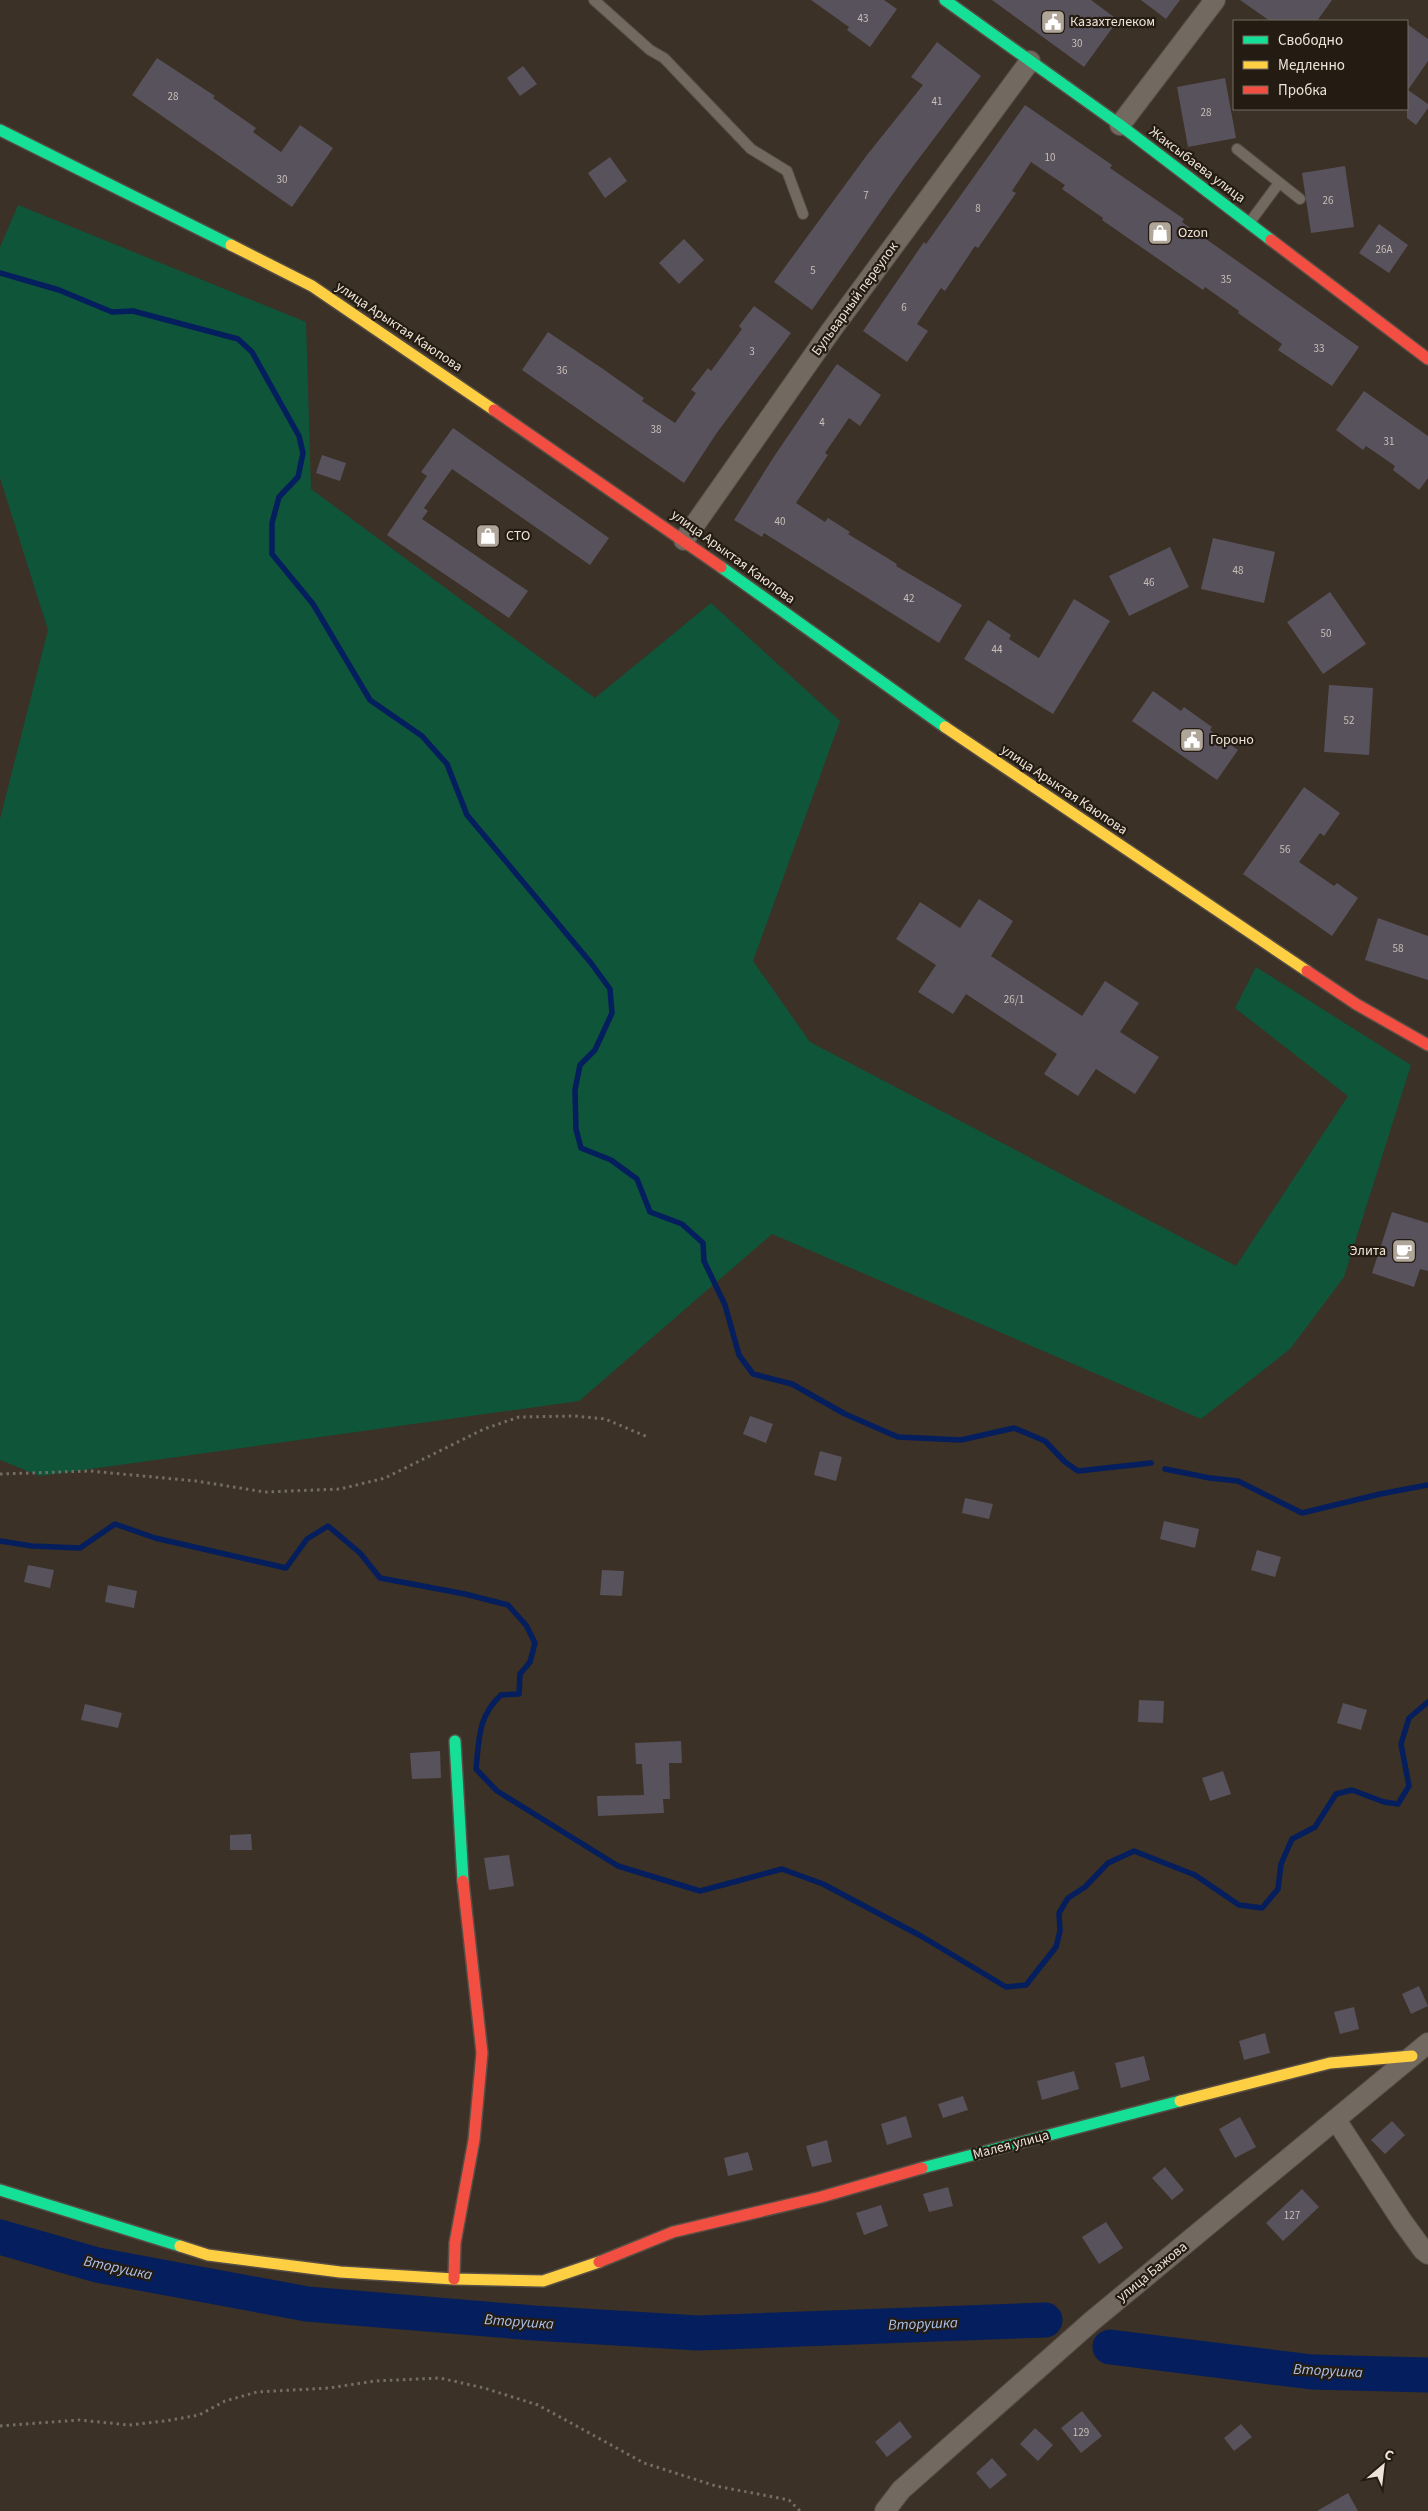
<svg xmlns="http://www.w3.org/2000/svg" width="1428" height="2511" font-family="'Source Sans 3',sans-serif">
<rect width="100%" height="100%" fill="#3b3126"/>
<polygon fill="#0f5539" points="18,205 306,322 311,489 595,698 711,603 840,721 753,961 810,1042 1236,1266 1348,1096 1235,1008 1256,967 1411,1065 1344,1277 1290,1349 1201,1419 772,1234 579,1401 40,1476 0,1460 0,819 48,630 0,478 0,247"/>
<g fill="none" stroke-linecap="round" stroke-linejoin="round">
<g stroke="#051e5d" stroke-width="5.5">
<polyline points="0,273 59,290 112,312 133,311 238,339 252,352 299,436 303,453 298,477 279,497 272,523 272,554 313,604 370,700 422,736 447,764 467,815 591,963 610,989 612,1013 595,1050 580,1065 575,1090 576,1129 581,1148 611,1160 637,1179 650,1212 682,1224 703,1243 704,1261 725,1305 739,1355 753,1374 792,1384 845,1414 898,1437 961,1440 1014,1428 1045,1441 1065,1462 1078,1471 1151,1463"/>
<polyline points="1165,1469 1210,1478 1238,1481 1302,1513 1380,1494 1428,1485"/>
<path d="M0,1541L32,1546L80,1548L115,1524L155,1538L286,1568L307,1539L328,1526L360,1553L380,1578L465,1594L508,1605L526,1625L535,1643L530,1662L520,1674L519,1694L501,1695C478,1716 479,1739 476,1769L497,1791L618,1866L700,1891L782,1869L823,1884L921,1936L1006,1987L1026,1985L1056,1947L1060,1931L1059,1913L1068,1898L1085,1887L1108,1863L1134,1851L1195,1875L1239,1905L1262,1908L1278,1889L1281,1864L1292,1839L1315,1827L1336,1794L1352,1790L1384,1802L1398,1804L1409,1786L1401,1744L1409,1718L1428,1702"/>
</g>
<g stroke="#051e5d" stroke-width="35">
<polyline points="0,2237 97,2265 307,2304 534,2323 698,2333 1045,2320"/>
<polyline points="1110,2347 1312,2372 1428,2375"/>
</g>
</g>
<g fill="#58525c">
<polygon points="811,0 884,0 897,9 870,47 847,30 849,27"/>
<polygon points="992,0 1091,0 1118,20 1084,67"/>
<polygon points="1141,0 1180,0 1166,19"/>
<polygon points="1240,0 1332,0 1317,21 1270,21"/>
<polygon points="1407,24 1428,39 1428,61 1408,90 1428,104 1428,108 1416,125 1407,118"/>
<polygon points="937,42 981,76 902,181 812,310 774,282 867,155 923,85 911,77"/>
<polygon points="157,58 215,96 213,98 256,128 253,132 281,152 300,125 333,148 292,207 132,95"/>
<polygon points="523,66 537,84 520,96 507,78"/>
<polygon points="1225,78 1236,138 1188,147 1177,87"/>
<polygon points="1025,105 1112,165 1110,168 1184,219 1182,222 1359,347 1332,386 1278,350 1282,344 1238,313 1239,311 1205,287 1203,290 1102,220 1103,218 1062,189 1065,185 1031,162 1012,191 1016,193 978,248 975,246 945,291 941,288 917,324 928,331 907,362 863,331 924,242 926,244"/>
<polygon points="610,157 627,181 605,198 588,173"/>
<polygon points="1345,166 1354,227 1311,233 1302,173"/>
<polygon points="1379,224 1408,245 1389,273 1359,253"/>
<polygon points="684,239 704,260 679,284 659,263"/>
<polygon points="754,306 791,333 716,434 684,483 522,370 548,332 603,369 644,398 642,401 675,423 696,393 691,390 708,368 711,371 742,329 739,326"/>
<polygon points="837,364 881,395 860,426 849,418 825,453 828,455 796,503 825,522 828,518 850,532 848,534 897,564 896,566 962,605 939,643 764,533 762,537 734,520 775,455"/>
<polygon points="1364,391 1428,436 1428,478 1419,490 1393,470 1395,466 1366,446 1363,450 1336,430"/>
<polygon points="453,428 609,538 590,565 452,469 424,508 428,511 422,519 528,591 509,618 387,535 427,476 421,472"/>
<polygon points="322,455 346,463 340,481 316,473"/>
<polygon points="1213,538 1275,552 1264,603 1201,589"/>
<polygon points="1170,547 1189,587 1129,616 1109,576"/>
<polygon points="1330,592 1366,644 1323,674 1287,622"/>
<polygon points="1074,599 1110,621 1053,714 964,659 988,620 1011,635 1009,639 1039,658"/>
<polygon points="1329,685 1373,688 1369,755 1324,752"/>
<polygon points="1153,691 1181,711 1184,707 1212,727 1210,730 1238,750 1217,780 1132,721"/>
<polygon points="1304,787 1340,813 1324,836 1320,833 1299,862 1334,886 1337,883 1358,898 1332,936 1243,874"/>
<polygon points="979,899 1013,921 991,956 1082,1016 1105,981 1139,1003 1120,1032 1159,1057 1135,1094 1096,1069 1078,1096 1044,1074 1057,1054 966,994 953,1014 918,992 936,965 896,939 920,902 960,928"/>
<polygon points="1378,918 1428,936 1428,980 1365,960"/>
<polygon points="1392,1212 1428,1223 1428,1271 1420,1269 1414,1287 1372,1273"/>
<polygon points="750,1416 773,1424 766,1443 743,1434"/>
<polygon points="820,1451 842,1457 836,1481 814,1475"/>
<polygon points="965,1498 993,1504 989,1519 962,1513"/>
<polygon points="1164,1521 1199,1529 1195,1548 1160,1539"/>
<polygon points="1257,1550 1281,1557 1275,1577 1251,1570"/>
<polygon points="28,1565 54,1570 50,1588 24,1582"/>
<polygon points="602,1570 624,1571 622,1596 600,1595"/>
<polygon points="108,1585 137,1591 134,1608 105,1602"/>
<polygon points="1139,1700 1164,1701 1163,1723 1138,1722"/>
<polygon points="1343,1703 1367,1710 1361,1730 1337,1723"/>
<polygon points="85,1704 122,1713 118,1728 81,1720"/>
<polygon points="681,1741 682,1763 669,1763 670,1799 663,1799 664,1813 598,1816 597,1796 644,1795 642,1764 636,1764 635,1743"/>
<polygon points="440,1751 441,1778 412,1779 410,1753"/>
<polygon points="1223,1771 1231,1794 1210,1801 1202,1778"/>
<polygon points="251,1834 252,1850 230,1850 230,1835"/>
<polygon points="509,1855 514,1886 489,1890 484,1858"/>
<polygon points="1419,1986 1428,2006 1411,2014 1402,1994"/>
<polygon points="1354,2007 1359,2029 1340,2034 1334,2012"/>
<polygon points="1265,2033 1270,2053 1244,2060 1239,2041"/>
<polygon points="1144,2056 1150,2080 1121,2088 1115,2063"/>
<polygon points="1074,2071 1079,2089 1042,2100 1037,2081"/>
<polygon points="963,2096 968,2110 943,2118 938,2104"/>
<polygon points="906,2116 912,2137 887,2145 881,2124"/>
<polygon points="1240,2117 1256,2147 1235,2158 1219,2129"/>
<polygon points="1392,2121 1405,2135 1385,2154 1371,2140"/>
<polygon points="827,2140 832,2162 812,2167 806,2146"/>
<polygon points="748,2152 753,2170 728,2176 724,2158"/>
<polygon points="1165,2167 1184,2190 1172,2200 1152,2178"/>
<polygon points="948,2187 953,2206 929,2212 923,2194"/>
<polygon points="1302,2189 1319,2207 1283,2241 1266,2223"/>
<polygon points="881,2205 888,2226 864,2235 856,2213"/>
<polygon points="1106,2222 1123,2248 1099,2264 1082,2237"/>
<polygon points="1082,2411 1102,2436 1081,2453 1061,2428"/>
<polygon points="900,2421 912,2437 887,2457 875,2442"/>
<polygon points="1241,2424 1252,2437 1234,2451 1224,2438"/>
<polygon points="1035,2428 1053,2445 1038,2461 1020,2444"/>
<polygon points="992,2458 1007,2475 990,2489 976,2473"/>
<polygon points="1348,2493 1358,2511 1317,2511"/>
</g>
<g fill="none" stroke-linecap="round" stroke-linejoin="round">
<defs>
<g id="lane">
<polyline points="594,0 650,50 664,58 751,149 787,171 803,214"/>
<polyline points="1237,149 1300,199"/>
<polyline points="1250,222 1279,183"/>
</g>
<g id="street">
<polyline points="1120,125 1215,0"/>
<polyline points="684,540 830,332 1030,61"/>
<polyline points="1336,2120 1402,2221 1423,2250 1428,2254"/>
<polyline points="885,2511 901,2490 1092,2321 1428,2043"/>
</g>
<g id="fast">
<polyline points="945,0 1120,125 1271,240"/>
<polyline points="0,130 231,245"/>
<polyline points="721,567 945,727"/>
<polyline points="455,1741 463,1881"/>
<polyline points="922,2168 1180,2101"/>
<polyline points="0,2190 180,2246"/>
</g>
<g id="slow">
<polyline points="231,245 312,286 494,410"/>
<polyline points="945,727 1307,971"/>
<polyline points="1180,2101 1330,2063 1412,2056"/>
<polyline points="180,2246 208,2255 340,2272 454,2279 543,2281 599,2262"/>
</g>
<g id="jam">
<polyline points="1271,240 1428,359"/>
<polyline points="494,410 721,567"/>
<polyline points="1307,971 1356,1004 1428,1045"/>
<polyline points="599,2262 673,2232 821,2197 922,2168"/>
<polyline points="454,2279 455,2243 474,2140 482,2053 463,1881"/>
</g>
</defs>
<use href="#lane" stroke="#564d44" stroke-width="12"/>
<use href="#street" stroke="#564d44" stroke-width="22"/>
<use href="#fast" stroke="#564d44" stroke-width="14"/>
<use href="#slow" stroke="#564d44" stroke-width="14"/>
<use href="#jam" stroke="#564d44" stroke-width="14"/>
<g stroke="#746d65" stroke-width="3" stroke-dasharray="2.5 4" stroke-linecap="butt">
<polyline points="0,1474 90,1471 196,1481 265,1492 340,1489 385,1478 484,1429 519,1417 575,1416 605,1419 648,1437"/>
<polyline points="0,2426 79,2420 129,2425 165,2421 199,2415 225,2401 257,2392 329,2388 375,2381 440,2378 484,2388 538,2405 644,2463 716,2486 789,2500 800,2511"/>
</g>
<use href="#lane" stroke="#726a61" stroke-width="10"/>
<use href="#street" stroke="#726a61" stroke-width="20"/>
<use href="#fast" stroke="#16e098" stroke-width="11"/>
<use href="#slow" stroke="#ffcf43" stroke-width="11"/>
<use href="#jam" stroke="#f24e42" stroke-width="11"/>
</g>
<defs>
<symbol id="civic-square" viewBox="-11 -11 22 22"><rect x="-9" y="-9" width="18" height="18" rx="4" fill="#b0a599" stroke="#241c13"/><path d="M-.6-6.5H3V-4.5H.6V-3L4-1V1h2V6H-6V1h2V-1L-.6-3ZM-1.2 2.5V6h2.4V2.5Z" fill="#fff"/></symbol>
<symbol id="shop-square" viewBox="-11 -11 22 22"><rect x="-9" y="-9" width="18" height="18" rx="4" fill="#b0a599" stroke="#241c13"/><path d="M-5-2.5h2.3a2.7 3.5 0 0 1 5.4 0H5L5.5 6h-11ZM-1.5-2.5h3a1.5 2.3 0 0 0-3 0Z" fill="#fff"/></symbol>
<symbol id="cafe-square" viewBox="-11 -11 22 22"><rect x="-9" y="-9" width="18" height="18" rx="4" fill="#b0a599" stroke="#241c13"/><path d="M-5.5-4.5H6V0H3Q3 3.5 0 3.5H-2.5Q-5.5 3.5-5.5 0ZM3-3.2v2h1.7v-2ZM-6 4.5H4V6H-6Z" fill="#fff"/></symbol>
</defs>
<g fill-rule="evenodd">
<use href="#civic-square" x="1039" y="8" width="28" height="28"/>
<use href="#shop-square" x="1146" y="219" width="28" height="28"/>
<use href="#shop-square" x="474" y="522" width="28" height="28"/>
<use href="#civic-square" x="1178" y="726" width="28" height="28"/>
<use href="#cafe-square" x="1390" y="1237" width="28" height="28"/>
</g>
<g text-anchor="middle" dominant-baseline="central" stroke-width="4.5" stroke-linejoin="round" paint-order="stroke">
<g font-size="11" fill="#c9bfb8">
<text x="863" y="18">43</text>
<text x="1077" y="43">30</text>
<text x="173" y="96">28</text>
<text x="937" y="101">41</text>
<text x="1206" y="112">28</text>
<text x="1050" y="157">10</text>
<text x="282" y="179">30</text>
<text x="866" y="195">7</text>
<text x="1328" y="200">26</text>
<text x="978" y="208">8</text>
<text x="1384" y="249">26А</text>
<text x="813" y="270">5</text>
<text x="1226" y="279">35</text>
<text x="904" y="307">6</text>
<text x="1319" y="348">33</text>
<text x="752" y="351">3</text>
<text x="562" y="370">36</text>
<text x="822" y="422">4</text>
<text x="656" y="429">38</text>
<text x="1389" y="441">31</text>
<text x="780" y="521">40</text>
<text x="1238" y="570">48</text>
<text x="1149" y="582">46</text>
<text x="909" y="598">42</text>
<text x="1326" y="633">50</text>
<text x="997" y="649">44</text>
<text x="1349" y="720">52</text>
<text x="1285" y="849">56</text>
<text x="1398" y="948">58</text>
<text x="1014" y="999">26/1</text>
<text x="1292" y="2215">127</text>
<text x="1081" y="2432">129</text>
</g>
<g font-size="14" fill="#efe3d7" stroke="#241c13" text-anchor="start">
<text x="1070" y="22">Казахтелеком</text>
<text x="1178" y="233">Ozon</text>
<text x="506" y="536">СТО</text>
<text x="1210" y="740">Гороно</text>
<text x="1386" y="1251" text-anchor="end">Элита</text>
</g>
<g font-size="14" fill="#efe3d7" stroke="#241c13">
<text transform="translate(1197 165) rotate(37)">Жаксыбаева улица</text>
<text transform="translate(855 299) rotate(-54)">Бульварный переулок</text>
<text transform="translate(399 327) rotate(34)">улица Арыктая Каюпова</text>
<text transform="translate(733 557) rotate(36)">улица Арыктая Каюпова</text>
<text transform="translate(1064 790) rotate(34)">улица Арыктая Каюпова</text>
<text transform="translate(1011 2145) rotate(-15)">Малея улица</text>
<text transform="translate(1152 2272) rotate(-39)">улица Бажова</text>
</g>
<g font-size="15" font-style="italic" fill="#acc2eb" stroke="#241c13">
<text transform="translate(118 2268) rotate(12)">Вторушка</text>
<text transform="translate(519 2322) rotate(4)">Вторушка</text>
<text transform="translate(923 2324) rotate(-2)">Вторушка</text>
<text transform="translate(1328 2371) rotate(3)">Вторушка</text>
</g>
</g>
<rect x="1233" y="20" width="175" height="90" fill="#241c13" stroke="#756c61"/>
<rect x="1243" y="36" width="25" height="8" fill="#16e098" stroke="#756c61"/>
<text x="1278" y="45" font-size="15" fill="#efe3d7">Свободно</text>
<rect x="1243" y="61" width="25" height="8" fill="#ffcf43" stroke="#756c61"/>
<text x="1278" y="70" font-size="15" fill="#efe3d7">Медленно</text>
<rect x="1243" y="86" width="25" height="8" fill="#f24e42" stroke="#756c61"/>
<text x="1278" y="95" font-size="15" fill="#efe3d7">Пробка</text>
<g transform="translate(1383 2466) rotate(28)" stroke="#241c13" stroke-width="4" paint-order="stroke">
<path d="M0-4L9 19L0 12L-9 19Z" fill="#efe3d7"/>
<text y="-8" font-size="14" font-weight="bold" text-anchor="middle" fill="#efe3d7">С</text>
</g>
</svg>
